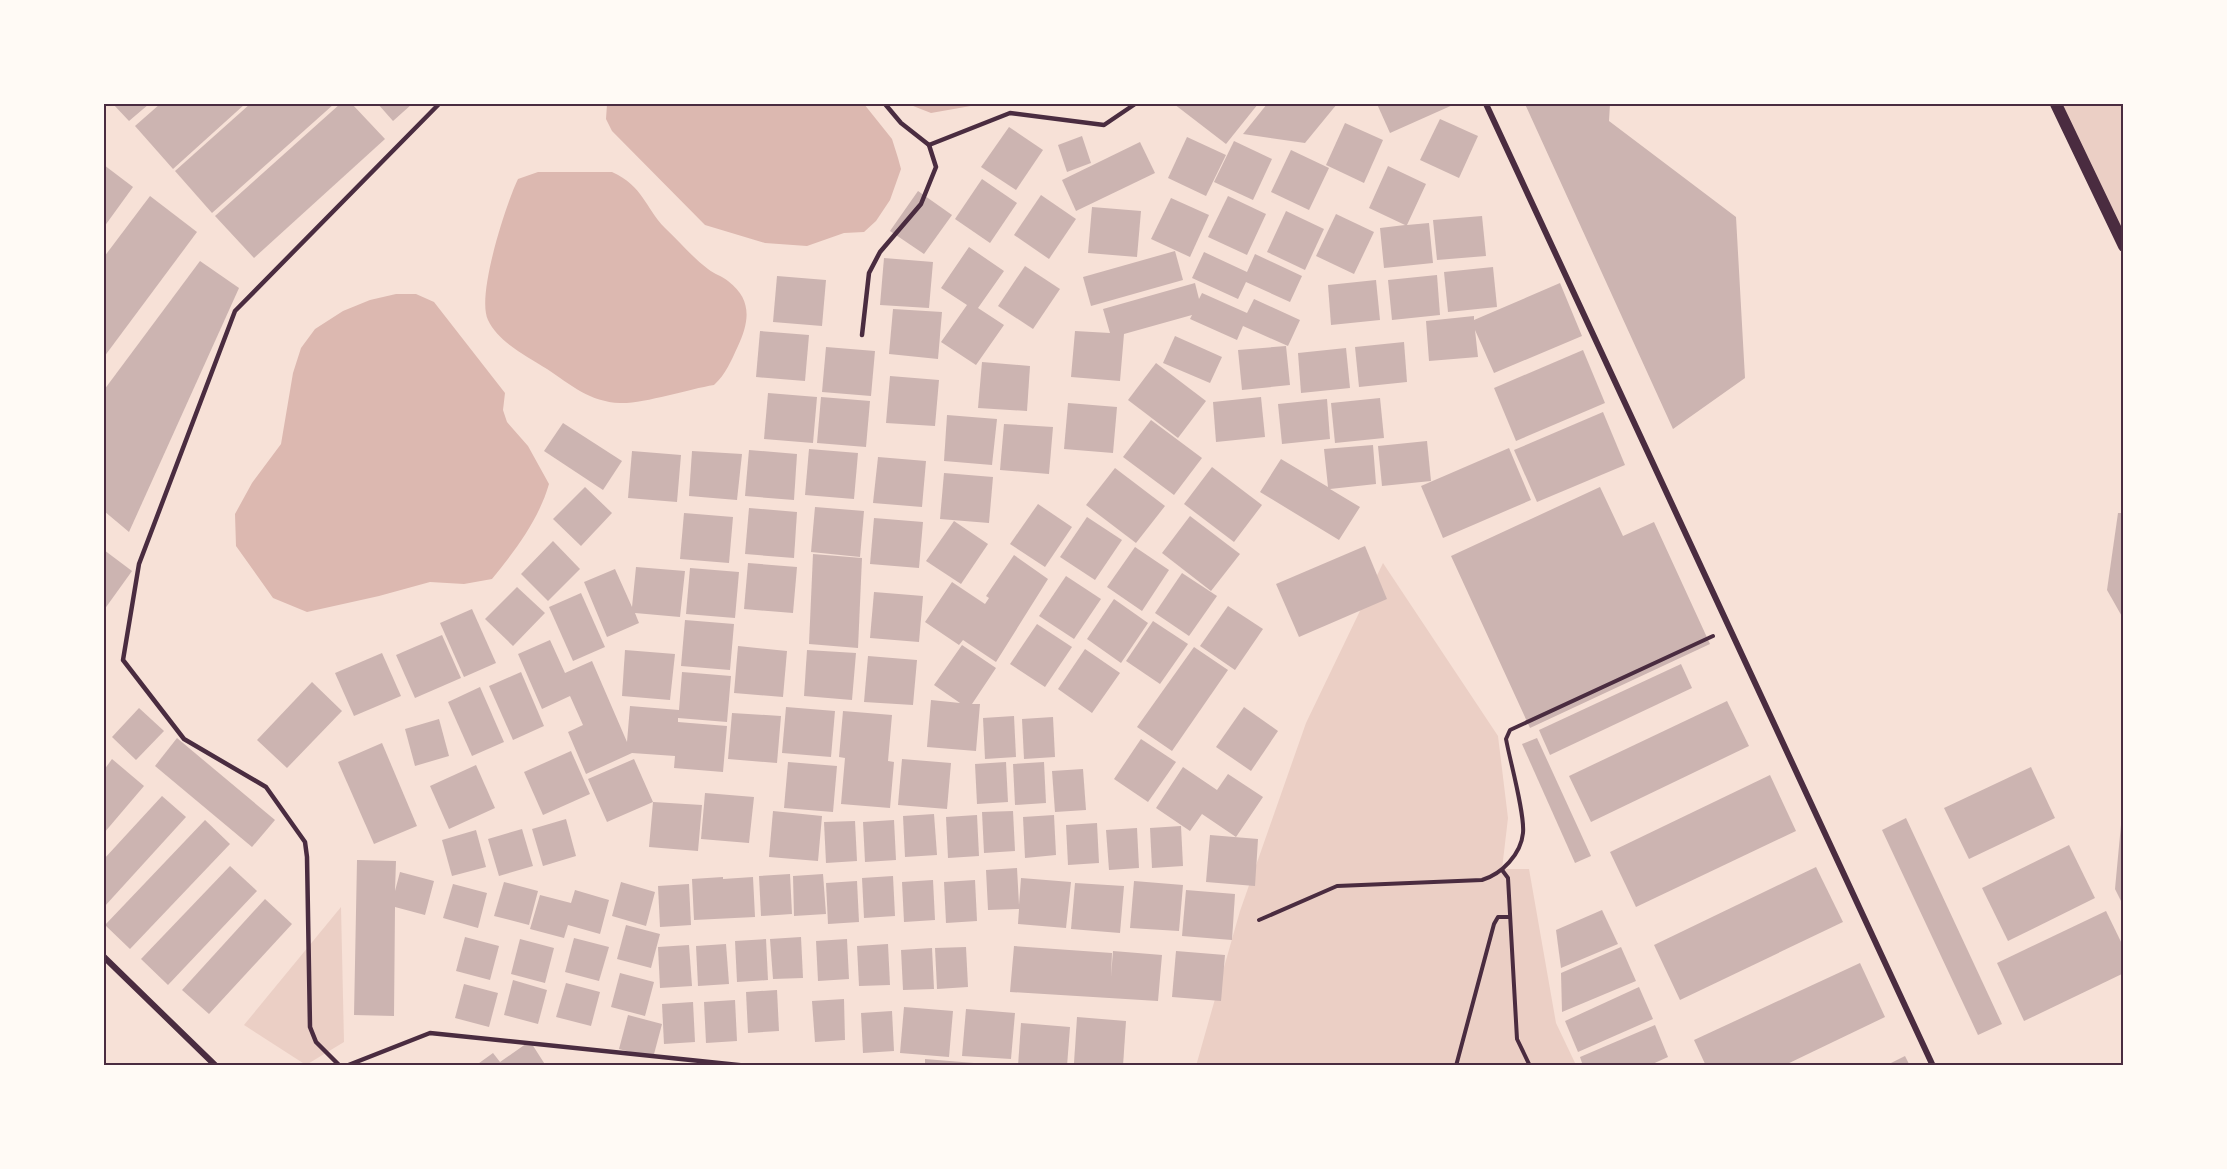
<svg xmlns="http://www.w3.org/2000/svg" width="2227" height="1169" font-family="Merriweather,serif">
<rect width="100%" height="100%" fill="#f7e1d7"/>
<g fill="#ebcfc5">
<polygon points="2056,104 2123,104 2123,246"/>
<polygon points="1383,563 1498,736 1508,818 1502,869 1529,869 1556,1023 1576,1065 1196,1066 1240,911 1306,723"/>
<polygon points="341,907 344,1042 306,1065 244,1025"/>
</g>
<g fill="#dcb8b0">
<polygon points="607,104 864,104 892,139 898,158 901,169 890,200 876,221 864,232 844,233 807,246 765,243 705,225 612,131 606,119"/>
<polygon points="908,104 982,104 931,113"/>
<path d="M538,172H612C644,187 644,206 665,228C679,241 693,258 708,269C714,274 722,276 728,281C753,300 749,322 738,346C731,361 726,374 714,385C689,389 643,404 620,403C590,402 571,385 547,369C527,356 499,343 488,320C476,296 506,204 518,179Z"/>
<path d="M396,294H416L434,302L505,393L503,410L507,422L528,446L549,484C539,519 515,551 492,579L464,584L430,582L379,596L307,612L273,598L236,546L235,514L252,483L281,444L293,373L301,348L315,329L343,311L370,300Z"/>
</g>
<g fill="#ccb4b1">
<polygon points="113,104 149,104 129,121"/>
<polygon points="160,104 245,104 173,169 135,126"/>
<polygon points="250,104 334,104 212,213 175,171"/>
<polygon points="340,104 352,104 385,139 254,258 215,216"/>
<polygon points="378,104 412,104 393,121"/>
<polygon points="1174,104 1258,104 1226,144"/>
<polygon points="1267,104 1337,104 1305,143 1243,134"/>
<polygon points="1377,104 1455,104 1390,133"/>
<polygon points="1525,104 1610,104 1609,121 1736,217 1745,378 1673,429"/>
<polygon points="1440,119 1478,136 1459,178 1420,160"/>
<polygon points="1345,123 1383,140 1364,183 1326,165"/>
<polygon points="1009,127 1043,150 1016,190 981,167"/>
<polygon points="1082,136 1091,163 1067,172 1058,145"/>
<polygon points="1187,137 1226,155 1206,196 1168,178"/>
<polygon points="1234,141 1272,159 1253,200 1214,182"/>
<polygon points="1140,142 1155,173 1076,211 1062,180"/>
<polygon points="1291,150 1329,168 1309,210 1271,192"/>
<polygon points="104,165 133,187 104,227"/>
<polygon points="1388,166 1426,184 1407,225 1429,223 1433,263 1384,268 1380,228 1405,225 1369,208"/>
<polygon points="982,179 1017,203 990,243 955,219"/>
<polygon points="918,191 952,215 924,254 890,231"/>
<polygon points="1041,195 1076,219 1049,259 1014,235"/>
<polygon points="150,196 197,232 104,357 104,257"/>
<polygon points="1228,196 1266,214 1247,255 1208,237"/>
<polygon points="1171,198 1209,215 1190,257 1151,239"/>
<polygon points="1092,207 1141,211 1137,257 1088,253"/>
<polygon points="1286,211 1324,229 1305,270 1267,252"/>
<polygon points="1336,214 1374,232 1354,274 1316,256"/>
<polygon points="1482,216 1486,256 1437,260 1433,220"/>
<polygon points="969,247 1004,271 978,308 1004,325 976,365 941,342 967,305 941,288"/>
<polygon points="1175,251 1183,280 1091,306 1083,277"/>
<polygon points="1204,252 1247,272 1255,254 1302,276 1290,302 1246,282 1238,299 1192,278"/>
<polygon points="884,258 933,262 929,308 880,305"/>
<polygon points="200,261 239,288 129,532 104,511 104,390"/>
<polygon points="1025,266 1060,289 1033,329 998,306"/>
<polygon points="1493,267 1497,307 1448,312 1444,272"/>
<polygon points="1437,275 1440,315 1392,320 1388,280"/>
<polygon points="777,276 826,280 822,326 773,322"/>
<polygon points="1376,280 1380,320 1331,325 1328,285"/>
<polygon points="1195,283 1199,299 1202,293 1247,313 1254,299 1300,320 1288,346 1243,326 1237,340 1190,319 1192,315 1124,334 1120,381 1071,377 1075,331 1110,333 1103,309"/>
<polygon points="1560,283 1582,336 1494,373 1475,330 1478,357 1429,361 1426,321 1474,316 1474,320"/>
<polygon points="893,309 942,312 938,359 889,354"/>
<polygon points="760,331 809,335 805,381 756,377"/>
<polygon points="1175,336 1222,357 1210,383 1163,363"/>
<polygon points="1404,342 1407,382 1359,387 1355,347"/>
<polygon points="1286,346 1290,385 1242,390 1238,350"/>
<polygon points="826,347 875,351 871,396 822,392"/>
<polygon points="1346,348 1350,388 1301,393 1298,353"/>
<polygon points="1583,350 1605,403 1516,441 1494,388"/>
<polygon points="982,362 1030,366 1027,411 978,408"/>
<polygon points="1156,363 1206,401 1178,438 1128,400"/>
<polygon points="890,376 939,380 935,426 886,423"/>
<polygon points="768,393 817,397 813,443 764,439"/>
<polygon points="821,397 870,401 866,447 817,443"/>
<polygon points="1261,397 1265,437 1216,442 1213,402"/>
<polygon points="1380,398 1384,438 1335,443 1331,403"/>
<polygon points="1327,399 1330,439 1282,444 1278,404"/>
<polygon points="1068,403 1117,407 1113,453 1064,449"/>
<polygon points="1603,412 1625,465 1537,502 1514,450"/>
<polygon points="947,415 997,419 992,465 944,461"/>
<polygon points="1151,420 1202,458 1174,495 1123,457"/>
<polygon points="563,423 622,461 603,490 544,451"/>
<polygon points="1004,424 1053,427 1049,474 1000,470"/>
<polygon points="1427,441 1431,481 1382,486 1378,446"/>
<polygon points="1373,445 1376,484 1330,489 1360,507 1339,540 1260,492 1281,459 1328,487 1324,449"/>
<polygon points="1509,448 1531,500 1443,538 1421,486"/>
<polygon points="809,449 858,453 854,499 805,495"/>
<polygon points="749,450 797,454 794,500 745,496"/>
<polygon points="632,451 681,455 677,502 628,498"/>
<polygon points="692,451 742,454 737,500 689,496"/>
<polygon points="878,457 926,461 922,507 873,503"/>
<polygon points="1212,467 1262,505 1234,542 1184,504"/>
<polygon points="1115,468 1165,506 1136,543 1086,505"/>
<polygon points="944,473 993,477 989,523 940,519"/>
<polygon points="585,487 612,513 581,546 553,519"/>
<polygon points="1600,487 1623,536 1654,522 1710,644 1530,728 1451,556"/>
<polygon points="1038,504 1072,527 1045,567 1010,544"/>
<polygon points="815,507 864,511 860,557 811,552"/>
<polygon points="749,508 797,512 794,558 745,554"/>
<polygon points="684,513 733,517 729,563 680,559"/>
<polygon points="2118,513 2124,513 2124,620 2107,590"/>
<polygon points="1190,516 1240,554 1211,591 1162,553"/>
<polygon points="1087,517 1122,540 1095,580 1060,557"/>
<polygon points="874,518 923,522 919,568 870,564"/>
<polygon points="954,521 988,544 961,584 926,561"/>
<polygon points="553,541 580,569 548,601 521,574"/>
<polygon points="1365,546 1387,599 1299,637 1276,584"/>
<polygon points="1135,547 1169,570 1142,611 1107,587"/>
<polygon points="104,550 132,571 104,610"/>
<polygon points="813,554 862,558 858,648 809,644"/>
<polygon points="1014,555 1048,579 996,662 963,640 959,645 925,622 952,582 985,604 989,598 986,596"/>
<polygon points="748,563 797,567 793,613 744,609"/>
<polygon points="636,567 685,571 680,617 635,613 639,623 607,637 584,582 615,569 632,607"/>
<polygon points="690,568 739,572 735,618 686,614"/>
<polygon points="1182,573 1217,596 1189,636 1155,613"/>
<polygon points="1066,576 1101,599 1074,639 1039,616"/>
<polygon points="517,587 545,613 513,646 485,619"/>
<polygon points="874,592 923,596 919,642 870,638"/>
<polygon points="581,593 605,647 573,661 549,607"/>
<polygon points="1114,599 1148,623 1121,663 1087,639"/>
<polygon points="1228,606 1263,629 1235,670 1200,646"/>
<polygon points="472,609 496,663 464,677 440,623"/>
<polygon points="685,620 734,624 730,670 681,666"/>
<polygon points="1153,621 1188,644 1160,684 1126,661"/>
<polygon points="1037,624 1072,647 1045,687 1010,664"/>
<polygon points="442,635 461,678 415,698 396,655"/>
<polygon points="550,640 565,673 592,661 627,742 630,706 679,710 682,672 731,676 727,722 678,718 678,722 727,726 723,772 674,768 675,756 632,753 586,774 568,732 583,725 570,696 542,709 518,654"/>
<polygon points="962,645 996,668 972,704 980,704 976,751 927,747 931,700 960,703 934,685"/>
<polygon points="738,646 787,651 783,697 734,693"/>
<polygon points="1194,647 1228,670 1172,751 1137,727"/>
<polygon points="1085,649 1120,673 1092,713 1058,689"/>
<polygon points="625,650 675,654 670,700 622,696"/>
<polygon points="807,650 856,653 852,700 804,696"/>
<polygon points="382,653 401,696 354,716 335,673"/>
<polygon points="868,656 917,660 913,705 864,702"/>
<polygon points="1681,664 1692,688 1550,755 1539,730"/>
<polygon points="521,672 544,726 513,740 489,686"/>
<polygon points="312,682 342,711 287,768 257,740"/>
<polygon points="480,687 504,742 472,756 448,702"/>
<polygon points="1727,701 1749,746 1591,822 1569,776"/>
<polygon points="786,707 835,711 831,757 782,753"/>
<polygon points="1244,707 1278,731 1251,771 1216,747"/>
<polygon points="139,708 164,731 136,760 112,737"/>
<polygon points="843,711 892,715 888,761 894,762 890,808 841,804 845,758 839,757"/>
<polygon points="732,713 781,716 777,763 728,759"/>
<polygon points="1014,716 1016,757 985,759 983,718"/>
<polygon points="1053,717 1055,757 1024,759 1022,719"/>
<polygon points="439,719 449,756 415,766 405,729"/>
<polygon points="177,738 275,820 252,847 155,766"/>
<polygon points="1537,738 1591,856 1575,863 1522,744"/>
<polygon points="1141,739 1176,762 1148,802 1114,779"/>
<polygon points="382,743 417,826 374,844 338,762"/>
<polygon points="571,751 590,794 543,815 524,772"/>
<polygon points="112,759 144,786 104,833 104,770"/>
<polygon points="634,759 653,802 702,805 698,851 649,847 653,802 607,822 588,779"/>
<polygon points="902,759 951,763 947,809 898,805"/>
<polygon points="788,762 837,766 833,812 784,808"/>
<polygon points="1006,762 1008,802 977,804 975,764"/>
<polygon points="1044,762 1046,803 1015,805 1013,764"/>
<polygon points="476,765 495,808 449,829 430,786"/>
<polygon points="1183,767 1217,790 1228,774 1263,797 1236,837 1202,814 1190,831 1156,808"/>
<polygon points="2031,767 2055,818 1969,859 1944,808"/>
<polygon points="1083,769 1086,810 1055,812 1052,771"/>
<polygon points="1770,775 1796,831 1636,907 1610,852"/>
<polygon points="705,793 754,797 749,843 701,839"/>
<polygon points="162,796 186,817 104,907 104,859"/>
<polygon points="773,811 822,816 818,861 769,857"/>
<polygon points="1013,811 1015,851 984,853 982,812"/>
<polygon points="934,814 937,855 905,857 903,816"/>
<polygon points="2122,814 2124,814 2124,907 2115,889"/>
<polygon points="977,815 979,856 948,858 946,817"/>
<polygon points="1054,815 1056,855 1025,858 1023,817"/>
<polygon points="1906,818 2002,1024 1978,1035 1882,830"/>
<polygon points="566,819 576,856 543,866 532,829"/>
<polygon points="205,820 230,844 130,949 105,925"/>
<polygon points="894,820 896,860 865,862 863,822"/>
<polygon points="855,821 857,861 826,863 824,822"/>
<polygon points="1097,823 1099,863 1068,865 1066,825"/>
<polygon points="1181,826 1183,866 1152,868 1150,828"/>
<polygon points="1137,828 1139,868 1109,870 1106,830"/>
<polygon points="522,829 533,866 499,876 488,839"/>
<polygon points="476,830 486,867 452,876 442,840"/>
<polygon points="1210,835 1258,839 1255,886 1206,882"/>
<polygon points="2069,845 2095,898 2008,941 1982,888"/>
<polygon points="357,860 396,861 395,891 400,872 434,881 425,915 395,907 394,1016 354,1015"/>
<polygon points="230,866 257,891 168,985 141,959"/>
<polygon points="1816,867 1843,922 1680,1000 1654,945"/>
<polygon points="1017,868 1019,905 1021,878 1071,882 1066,928 1018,924 1019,909 988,910 986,870"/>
<polygon points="790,874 792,914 761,916 759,876"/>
<polygon points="823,874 826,914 794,916 793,876"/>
<polygon points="893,876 895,916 864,918 862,878"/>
<polygon points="723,877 723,879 753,877 755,917 694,920 692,879"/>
<polygon points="933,880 935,920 904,922 902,882"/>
<polygon points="975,880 977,921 946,923 944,882"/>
<polygon points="857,881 859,922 828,924 826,883"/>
<polygon points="1134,881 1183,885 1179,931 1130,928"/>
<polygon points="504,882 538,891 529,925 494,916"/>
<polygon points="621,882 655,892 646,926 612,916"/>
<polygon points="1075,883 1124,886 1120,933 1071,929"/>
<polygon points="453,884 487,893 478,928 443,918"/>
<polygon points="689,884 691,925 660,927 658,886"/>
<polygon points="575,890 609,900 600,934 568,925 564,938 530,929 540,895 571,903"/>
<polygon points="1186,890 1235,894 1232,940 1182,936"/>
<polygon points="265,899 292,924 209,1014 182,990"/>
<polygon points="1602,910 1618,944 1561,968 1556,930"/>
<polygon points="2106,911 2124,948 2124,973 2024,1021 1997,963"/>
<polygon points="626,925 660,934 651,968 617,959"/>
<polygon points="465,937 499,946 490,980 456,971"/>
<polygon points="801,937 803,978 773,979 770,939"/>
<polygon points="574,938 609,947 599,981 565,972"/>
<polygon points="520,939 554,948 545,983 511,974"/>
<polygon points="766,939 768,980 737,982 735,941"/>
<polygon points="847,939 849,979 818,981 816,941"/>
<polygon points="726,944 729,984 698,986 696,946"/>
<polygon points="888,944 890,985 859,986 857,946"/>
<polygon points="689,945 692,986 660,988 658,947"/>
<polygon points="1014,946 1112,953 1111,977 1113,951 1162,955 1158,1001 1010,992"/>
<polygon points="966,947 968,987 937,989 935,948"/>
<polygon points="1621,947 1636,981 1562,1012 1561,973"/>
<polygon points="932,948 934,989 903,990 901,950"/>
<polygon points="1176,951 1225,955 1221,1001 1172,997"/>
<polygon points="1860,963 1885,1017 1783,1066 1706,1066 1694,1040"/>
<polygon points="620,973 654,982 645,1016 611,1007"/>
<polygon points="513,980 547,990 538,1024 504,1015"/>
<polygon points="566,983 600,992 591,1026 556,1017"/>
<polygon points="464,984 498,993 489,1027 455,1018"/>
<polygon points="1639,987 1653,1019 1578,1052 1565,1021"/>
<polygon points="777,990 779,1031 748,1033 746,992"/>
<polygon points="844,999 845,1040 815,1042 812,1001"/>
<polygon points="735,1000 737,1041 706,1043 704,1002"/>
<polygon points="693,1002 695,1042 664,1044 662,1004"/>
<polygon points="904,1007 953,1011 949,1057 900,1053"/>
<polygon points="966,1009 1015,1013 1011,1059 962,1056"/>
<polygon points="892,1011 894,1051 863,1053 861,1013"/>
<polygon points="628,1015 662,1024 653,1058 619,1049"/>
<polygon points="1077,1017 1126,1021 1123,1066 1074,1063"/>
<polygon points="1021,1023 1070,1027 1067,1066 1018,1066"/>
<polygon points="1655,1025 1668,1057 1648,1066 1583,1066 1580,1057"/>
<polygon points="530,1041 546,1066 475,1066 493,1053 500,1062"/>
<polygon points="1905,1056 1910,1066 1885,1066"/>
<polygon points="925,1059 974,1063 974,1066 925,1066"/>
</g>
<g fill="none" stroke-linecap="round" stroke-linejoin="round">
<g stroke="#4a2c40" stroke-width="4">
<polyline points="1502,870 1508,878 1517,1039 1530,1066"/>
<path d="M1259,920L1337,886L1482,880C1502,874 1521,854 1523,833C1525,814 1510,761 1506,739L1510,730L1713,636"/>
<polyline points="1456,1066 1494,924 1498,917 1510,917"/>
</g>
<g stroke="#4a2c40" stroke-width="4.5">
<polyline points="885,104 901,123 929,145 1010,113 1104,125 1135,104"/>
<polyline points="862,335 869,273 880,252 921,204 936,167 929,145"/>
<polyline points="340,1066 316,1042 310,1027 307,857 305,842 266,787 184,739 123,660 139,564 235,311 439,104"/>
<polyline points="346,1066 430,1033 748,1066"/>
</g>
<g stroke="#4a2c40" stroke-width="6">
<path d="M1486,104C1633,425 1784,745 1933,1066"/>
<polyline points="104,957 216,1066"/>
</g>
<polyline stroke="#4a2c40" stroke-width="12" points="2056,104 2124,246"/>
</g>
<rect width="2227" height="1169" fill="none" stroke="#fffaf5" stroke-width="210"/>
<rect x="105" y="105" width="2017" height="959" fill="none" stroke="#4a2c40" stroke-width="2"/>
</svg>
